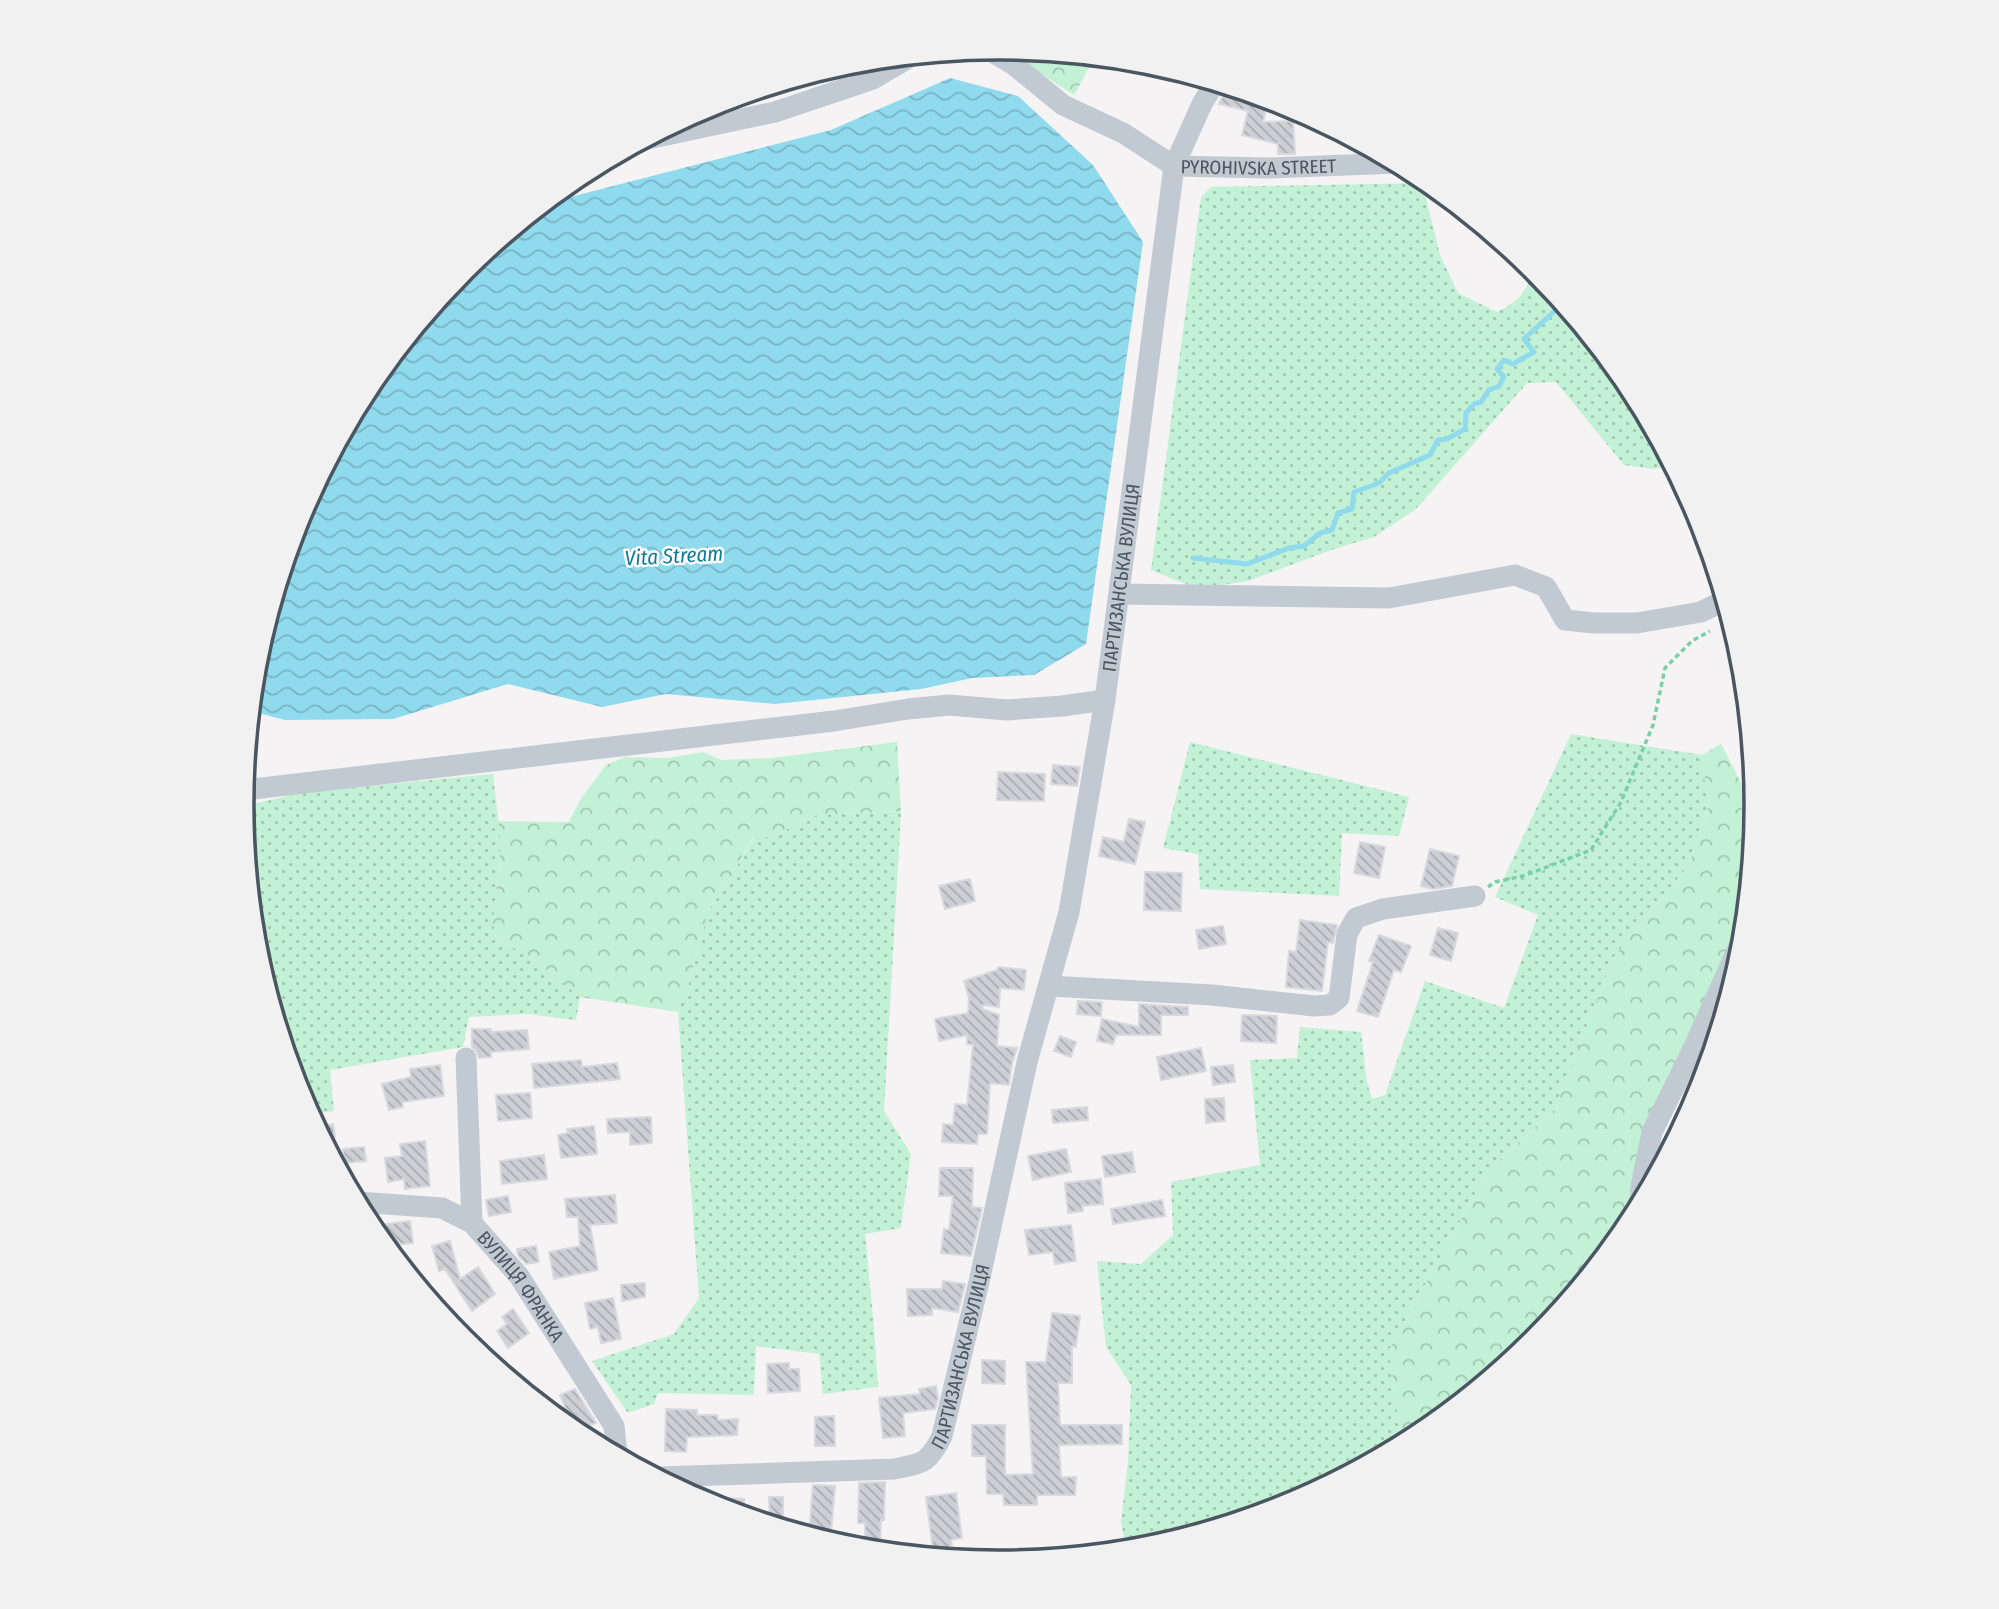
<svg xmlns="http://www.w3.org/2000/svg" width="1999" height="1609" font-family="'Fira Sans Condensed',sans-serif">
<defs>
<pattern id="grass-dots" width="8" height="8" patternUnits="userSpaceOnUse" patternTransform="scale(1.75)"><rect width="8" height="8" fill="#c3f1d5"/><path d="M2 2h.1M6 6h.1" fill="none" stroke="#a0c6b0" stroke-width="1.8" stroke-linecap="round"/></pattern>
<pattern id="forest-crowns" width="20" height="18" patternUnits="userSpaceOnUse" patternTransform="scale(1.75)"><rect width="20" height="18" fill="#c3f1d5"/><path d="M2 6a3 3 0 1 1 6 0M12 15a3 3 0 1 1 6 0" fill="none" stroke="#a0c6b0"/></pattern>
<pattern id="water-waves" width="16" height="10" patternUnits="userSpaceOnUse" patternTransform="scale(1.75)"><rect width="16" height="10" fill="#90daee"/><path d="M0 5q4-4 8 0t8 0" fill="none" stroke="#78b4c4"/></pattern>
<pattern id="building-back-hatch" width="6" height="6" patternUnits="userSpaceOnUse" patternTransform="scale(1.75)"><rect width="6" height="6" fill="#cdcfd5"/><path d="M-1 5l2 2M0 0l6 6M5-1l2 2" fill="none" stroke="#a8abb0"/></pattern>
</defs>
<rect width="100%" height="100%" fill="#f5f3f3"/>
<g fill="url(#grass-dots)">
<path d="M1422,183L1440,255L1458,293L1497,312C1518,302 1530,290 1532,266L1629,384L1673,466L1653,469L1624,465L1556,382L1527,383L1416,509L1374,537L1334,549L1248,581L1198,589L1151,570L1201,197L1211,187Z"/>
<polygon points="1571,734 1702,755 1708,808 1689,865 1613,958 1555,1109 1487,1172 1389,1350 1402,1444 1289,1504 1147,1547 1126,1549 1121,1522 1128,1462 1131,1385 1106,1347 1097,1261 1141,1264 1173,1235 1171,1182 1260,1165 1250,1060 1297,1058 1300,1027 1361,1032 1367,1082 1372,1099 1385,1095 1425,981 1504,1008 1538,915 1495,897"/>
<polygon points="1190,742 1409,797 1399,836 1342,833 1339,896 1200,889 1198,854 1163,848"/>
<polygon points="493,774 501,843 493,922 496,938 534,959 580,997 576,1020 528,1014 469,1017 463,1047 330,1070 334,1111 311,1114 300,1094 257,952 242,806 306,792"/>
<polygon points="901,811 884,1111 911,1154 901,1228 865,1234 874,1327 878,1387 823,1394 819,1354 756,1346 754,1395 658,1393 654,1404 628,1413 592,1361 674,1334 699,1298 678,1012 689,983 708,911 729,880 754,837 771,837 817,815"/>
</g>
<g fill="url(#forest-crowns)">
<polygon points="1000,47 1095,57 1074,95"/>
<polygon points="897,742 901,811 817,815 771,837 753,837 729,880 708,911 689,983 678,1012 580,997 534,959 496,938 493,922 501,843 498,821 569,822 580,800 606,765 625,757 667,758 703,752 721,760 772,758"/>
<polygon points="1721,744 1753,806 1755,827 1744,935 1652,1132 1641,1203 1629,1226 1535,1340 1420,1434 1402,1444 1389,1350 1487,1172 1555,1109 1613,958 1689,865 1708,808 1702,755"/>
</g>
<polygon fill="url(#water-waves)" points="950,78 1018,96 1093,165 1143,242 1086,644 1034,675 972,678 921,689 775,704 666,694 602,707 508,684 393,719 285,720 251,711 257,656 300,514 370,383 464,269 543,204 831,130"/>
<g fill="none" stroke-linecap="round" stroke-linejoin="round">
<polyline stroke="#90daee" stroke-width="5" points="1193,558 1247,564 1289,548 1304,546 1320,533 1332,530 1338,513 1352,509 1354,492 1379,483 1389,473 1430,455 1438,440 1447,439 1465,429 1466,413 1474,404 1481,402 1489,390 1499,386 1504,377 1497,369 1504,360 1513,364 1534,352 1524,339 1557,309 1557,296"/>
</g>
<g fill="url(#building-back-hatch)" stroke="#d7d9de" stroke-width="2">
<polygon points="1224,92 1268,102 1263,122 1293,121 1295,154 1278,154 1278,144 1242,135 1248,111 1219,104"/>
<polygon points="1053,765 1080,767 1077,786 1051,784"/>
<polygon points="998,772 1045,774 1044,801 997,800"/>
<polygon points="1129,819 1145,822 1135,864 1099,856 1103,837 1124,842"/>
<polygon points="1360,842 1385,847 1379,878 1354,873"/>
<polygon points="1430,849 1459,856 1452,886 1433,889 1421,886"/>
<polygon points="1145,872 1182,873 1181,911 1144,910"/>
<polygon points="970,879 975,901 945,909 939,886"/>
<polygon points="1300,920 1337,925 1333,943 1328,942 1322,991 1286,987 1289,951 1296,952"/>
<polygon points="1223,926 1226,944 1199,949 1196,930"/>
<polygon points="1438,928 1458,933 1451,961 1430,955"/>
<polygon points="1379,935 1411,946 1401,972 1394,970 1378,1017 1357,1011 1373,962 1369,961"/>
<polygon points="998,967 1026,970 1024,990 1000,988 999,1007 983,1005 982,1009 999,1015 997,1046 1017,1048 1012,1064 1009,1085 990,1083 987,1134 978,1134 977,1144 942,1142 943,1124 953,1125 955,1104 967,1105 973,1045 967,1044 967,1035 939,1041 935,1019 968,1013 969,998 964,981 997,970"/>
<polygon points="1078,1001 1102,1002 1101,1016 1077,1014"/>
<polygon points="1139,1004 1188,1007 1188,1015 1161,1015 1161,1035 1116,1035 1113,1044 1097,1041 1102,1019 1139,1027"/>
<polygon points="1242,1015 1277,1016 1276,1043 1241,1041"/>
<polygon points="472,1029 491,1029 491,1032 527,1030 529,1049 491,1052 491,1057 479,1058 477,1052 472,1047"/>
<polygon points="1060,1036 1076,1042 1071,1057 1054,1051"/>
<polygon points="1201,1048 1206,1071 1161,1080 1157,1057"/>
<polygon points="581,1060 582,1067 617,1063 620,1079 534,1088 532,1064"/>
<polygon points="440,1065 444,1096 402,1102 403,1107 389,1110 382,1084 411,1077 410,1069"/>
<polygon points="1233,1065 1235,1082 1213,1085 1211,1067"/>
<polygon points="530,1093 532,1118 498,1121 496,1095"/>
<polygon points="1224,1098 1225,1121 1206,1123 1205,1099"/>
<polygon points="1087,1107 1088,1120 1053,1123 1052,1110"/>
<polygon points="651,1117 652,1143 630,1145 630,1132 608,1133 607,1119"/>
<polygon points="333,1124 335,1137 324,1139 317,1127"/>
<polygon points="594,1126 597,1154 561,1158 558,1135 568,1133 567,1129"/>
<polygon points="425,1141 430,1186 405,1189 404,1179 388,1182 385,1158 402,1156 400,1144"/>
<polygon points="364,1147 366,1161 344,1163 343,1149"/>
<polygon points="1066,1149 1071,1172 1033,1180 1028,1156"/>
<polygon points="1132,1152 1135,1172 1105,1177 1102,1156"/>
<polygon points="544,1155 547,1179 502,1184 500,1161"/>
<polygon points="940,1168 973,1168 972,1207 982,1208 971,1256 941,1253 944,1229 949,1230 953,1196 939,1196"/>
<polygon points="1101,1179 1103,1204 1082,1206 1083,1211 1068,1213 1065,1183"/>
<polygon points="615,1195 617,1223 590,1225 598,1270 554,1279 549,1252 580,1246 578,1217 567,1217 565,1199"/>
<polygon points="508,1196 511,1212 489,1216 486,1200"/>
<polygon points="1162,1200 1165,1216 1113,1224 1111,1209"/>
<polygon points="410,1221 413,1243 387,1246 370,1226"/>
<polygon points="1071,1225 1076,1261 1055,1264 1053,1252 1029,1255 1025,1230"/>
<polygon points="450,1241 460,1279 478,1267 495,1294 472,1311 445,1269 439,1271 432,1246"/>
<polygon points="536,1246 539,1262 526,1264 518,1255 517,1249"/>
<polygon points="943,1281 965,1284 958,1312 932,1308 932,1315 908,1316 907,1289 942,1289"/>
<polygon points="645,1283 645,1297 622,1301 621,1285"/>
<polygon points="613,1298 621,1339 601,1343 598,1327 590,1329 585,1303"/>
<polygon points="513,1309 529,1333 508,1348 497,1331 507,1324 502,1317"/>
<polygon points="1052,1313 1080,1316 1076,1347 1072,1346 1072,1383 1058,1383 1060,1425 1122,1425 1122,1444 1059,1445 1061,1477 1076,1477 1075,1495 1037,1495 1037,1505 1004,1505 1003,1494 987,1494 986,1456 972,1456 972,1425 1005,1425 1005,1475 1033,1474 1026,1362 1046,1362"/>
<polygon points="982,1360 1005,1361 1005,1384 982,1383"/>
<polygon points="789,1363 789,1369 799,1369 800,1391 768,1393 767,1364"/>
<polygon points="936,1386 938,1398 935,1409 903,1413 905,1436 883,1438 879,1398 920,1394 919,1389"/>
<polygon points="575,1389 596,1423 575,1431 560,1395"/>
<polygon points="666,1409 697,1410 697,1415 717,1415 718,1420 738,1419 737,1435 687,1437 686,1452 665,1451"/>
<polygon points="834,1416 835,1446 815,1446 815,1417"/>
<polygon points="885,1482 884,1520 881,1520 880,1550 865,1548 865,1523 858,1523 859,1483"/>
<polygon points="813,1485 835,1486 831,1532 825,1531 824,1539 809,1534"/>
<polygon points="956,1493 962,1538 951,1540 952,1547 933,1550 926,1497"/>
<polygon points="703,1497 744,1499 744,1514 709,1504 702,1500"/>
<polygon points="769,1497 783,1497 783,1526 770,1522"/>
</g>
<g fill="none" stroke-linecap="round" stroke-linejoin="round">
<polyline stroke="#7ad0a6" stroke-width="3.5" stroke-dasharray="5 3.5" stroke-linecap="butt" points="1488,887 1495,882 1523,876 1591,850 1621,802 1653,725 1665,668 1692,641 1710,631"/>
<g stroke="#c1cad2" stroke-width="21">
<path id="s1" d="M987,49L1014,65L1063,105L1123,133L1174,166L1267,168L1398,163"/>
<polyline points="643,140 775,112 873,79 912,56"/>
<polyline points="1119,594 1389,598 1515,575 1546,587 1565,620 1594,623 1637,623 1701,612 1725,600"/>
<polyline points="244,790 834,721 908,709 949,705 1007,710 1062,706 1105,700"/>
<polyline points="1753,806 1755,827"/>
<polyline points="1049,986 1212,995 1314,1006 1330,1005 1339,998 1347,934 1356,918 1383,909 1475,896"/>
<polyline points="466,1058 472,1223"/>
<path id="s2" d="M358,1202L442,1208L472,1223L519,1276L614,1426L617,1455"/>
<polyline points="1641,1203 1641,1187 1652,1132 1693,1049 1744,935"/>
<path id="s3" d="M658,1477L894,1469C923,1463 928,1464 942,1436L979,1282L1027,1062L1069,912L1105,700L1174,166L1202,104L1215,82"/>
</g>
</g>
<g text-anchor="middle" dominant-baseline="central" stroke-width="5" stroke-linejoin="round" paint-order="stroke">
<g font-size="19" fill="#4a5661" stroke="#fff">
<text stroke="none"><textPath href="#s1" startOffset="306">PYROHIVSKA STREET</textPath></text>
<text stroke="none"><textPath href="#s3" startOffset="1176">ПАРТИЗАНСЬКА ВУЛИЦЯ</textPath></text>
<text stroke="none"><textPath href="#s2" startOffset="198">ВУЛИЦЯ ФРАНКА</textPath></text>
<text stroke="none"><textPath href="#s3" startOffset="380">ПАРТИЗАНСЬКА ВУЛИЦЯ</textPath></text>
</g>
<g font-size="21" font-style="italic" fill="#0c7c9b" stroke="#fff">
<text transform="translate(674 556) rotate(-3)">Vita Stream</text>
</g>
</g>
<path d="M0 0H1999V1609H0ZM254 805a745 745 0 1 1 1490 0a745 745 0 1 1-1490 0Z" fill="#f1f1f2" fill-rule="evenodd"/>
<path fill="none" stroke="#4a5661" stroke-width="3.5" d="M254 805a745 745 0 1 1 1490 0a745 745 0 1 1-1490 0Z"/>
</svg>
